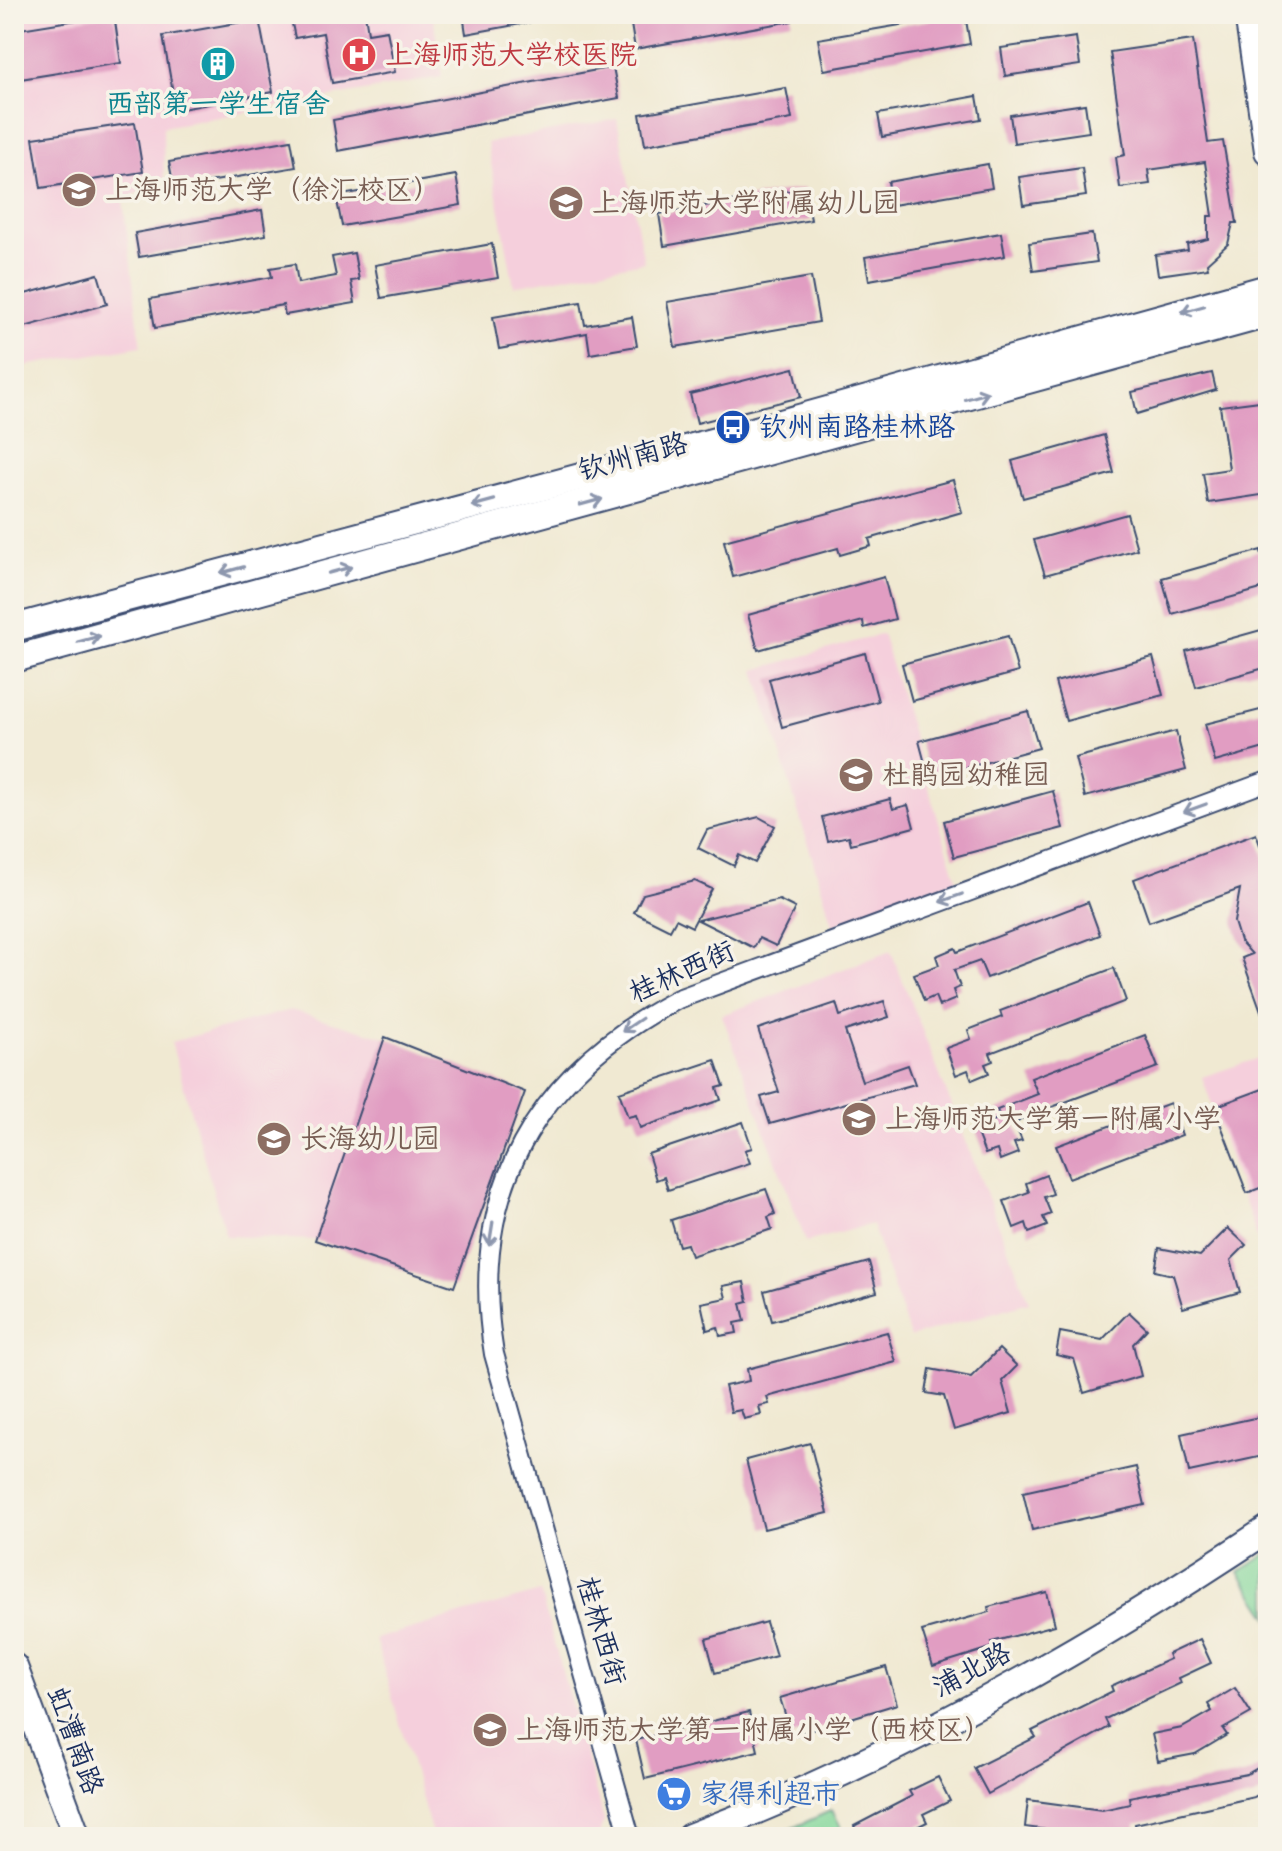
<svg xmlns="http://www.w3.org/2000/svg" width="1282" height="1851" font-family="'Architects Daughter','LXGW WenKai TC',sans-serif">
<rect width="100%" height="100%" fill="#f7f3e8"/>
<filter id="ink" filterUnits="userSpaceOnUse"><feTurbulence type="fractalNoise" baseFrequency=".0125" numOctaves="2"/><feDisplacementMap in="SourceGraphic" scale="16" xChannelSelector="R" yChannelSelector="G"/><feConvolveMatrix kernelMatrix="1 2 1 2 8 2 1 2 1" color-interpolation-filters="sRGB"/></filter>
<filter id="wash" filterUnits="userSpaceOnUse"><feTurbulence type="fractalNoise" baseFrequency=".006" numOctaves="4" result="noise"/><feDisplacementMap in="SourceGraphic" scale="32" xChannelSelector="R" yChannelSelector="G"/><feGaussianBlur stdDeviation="1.8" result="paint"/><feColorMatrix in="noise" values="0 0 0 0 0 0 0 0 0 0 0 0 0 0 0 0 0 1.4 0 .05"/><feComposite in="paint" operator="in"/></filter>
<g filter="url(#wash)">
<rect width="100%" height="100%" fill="#f0e9d2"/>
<g fill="#f5cfdc">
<polygon points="14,14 433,14 442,77 163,127 164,180 123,200 141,346 14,368"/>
<polygon points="617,119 644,262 514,286 487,143"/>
<polygon points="882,634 957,881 833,926 755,670"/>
<polygon points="891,951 1029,1302 910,1337 872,1224 806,1242 722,1015"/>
<polygon points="291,1010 385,1037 315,1240 226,1236 171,1042"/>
<polygon points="1268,1055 1268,1269 1202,1077"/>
<polygon points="540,1592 604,1821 598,1837 433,1837 375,1639"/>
</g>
<g fill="#81d699" stroke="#4e827c" stroke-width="2">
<polygon points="1268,1553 1268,1616 1239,1572"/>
<polygon points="832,1810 846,1837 773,1837"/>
</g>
<g id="blocks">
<g fill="#e19dc2">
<polygon points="114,14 121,63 14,80 14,30"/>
<polygon points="290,14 365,14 368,33 387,30 395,72 332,83 323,33 295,38"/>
<polygon points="463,14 536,14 537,21 466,34"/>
<polygon points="650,14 791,14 792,21 635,49 630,18"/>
<polygon points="965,14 970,44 824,70 818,39"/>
<polygon points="259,19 273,92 176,110 163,36"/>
<polygon points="1076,37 1080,65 1005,76 1001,48"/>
<polygon points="1193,40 1208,143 1223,141 1237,223 1233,223 1228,244 1207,263 1208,268 1158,275 1155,255 1188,250 1187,244 1208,239 1208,216 1213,216 1205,162 1148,170 1150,184 1120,188 1116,157 1125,155 1110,52"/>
<polygon points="613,67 619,98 338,151 333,120"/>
<polygon points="786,88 792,119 645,145 640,114"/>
<polygon points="977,96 981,119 882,137 878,114"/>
<polygon points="1085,104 1089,132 1014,143 1010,115"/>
<polygon points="135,123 143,172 41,188 33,138"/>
<polygon points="291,140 296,167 174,188 169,162"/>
<polygon points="988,164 992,188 893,205 888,182"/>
<polygon points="1082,168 1086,196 1023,205 1019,177"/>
<polygon points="456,175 461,205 342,226 336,196"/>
<polygon points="805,188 811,220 664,246 659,214"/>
<polygon points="262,210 266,235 139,257 135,233"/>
<polygon points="1001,233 1005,256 869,280 865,257"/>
<polygon points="1092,234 1097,262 1033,271 1029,243"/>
<polygon points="492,244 498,278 381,298 375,265"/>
<polygon points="354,253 359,280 351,281 355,303 285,315 283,305 155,328 150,299 272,277 270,268 295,264 298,283 336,276 332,257"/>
<polygon points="98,274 107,304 14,330 14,297"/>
<polygon points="811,277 819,322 675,347 667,302"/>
<polygon points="581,302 585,325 632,317 637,346 590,354 587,333 499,349 493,317"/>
<polygon points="794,368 801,397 697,423 690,394"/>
<polygon points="1212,373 1216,390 1137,414 1132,392"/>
<polygon points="1268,400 1268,494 1208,503 1203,473 1229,469 1220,406"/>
<polygon points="1104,435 1114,473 1023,498 1012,461"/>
<polygon points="953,480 962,512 869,539 871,546 840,555 838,548 733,577 724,541"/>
<polygon points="1127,514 1137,549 1045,575 1034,540"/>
<polygon points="1261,550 1268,587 1172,614 1162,578"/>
<polygon points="884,577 895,619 864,628 863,621 758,650 748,615"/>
<polygon points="1268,628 1268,667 1196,687 1186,651"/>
<polygon points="1008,636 1018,672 912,701 902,664"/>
<polygon points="865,653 878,701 782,727 769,679"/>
<polygon points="1153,657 1163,695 1066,721 1055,682"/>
<polygon points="1268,708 1268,747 1215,762 1205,724"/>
<polygon points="1028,711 1039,748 929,778 919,741"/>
<polygon points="1176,731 1186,770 1085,797 1075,758"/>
<polygon points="1053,791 1063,828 954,857 944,821"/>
<polygon points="890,799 893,809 908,805 914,827 851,844 849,836 828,841 822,817"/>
<polygon points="759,817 775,826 755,863 739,855 734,866 698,848 707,830"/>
<polygon points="1256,834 1268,867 1266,1025 1242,958 1252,954 1240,941 1234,922 1240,889 1149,922 1134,879"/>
<polygon points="695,881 712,889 692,927 676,919 670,930 634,912 643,894"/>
<polygon points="779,900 795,908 776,946 759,938 754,948 698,920"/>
<polygon points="1088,902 1100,935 987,978 980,961 954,970 960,987 953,990 956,999 939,1006 935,996 924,1001 914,974 939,965 936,956 955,948 957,952"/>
<polygon points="1114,968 1126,1001 990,1053 993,1061 985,1064 989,1073 972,1080 968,1070 956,1075 946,1048 971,1039 968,1030 1002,1017 1000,1011"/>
<polygon points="884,1001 889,1017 845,1031 862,1081 908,1065 915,1084 770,1124 761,1097 779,1092 758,1029 836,1003 840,1016"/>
<polygon points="1145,1035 1158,1067 1023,1118 1015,1124 1022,1141 1014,1143 1018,1153 1000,1160 997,1150 985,1154 975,1128 1000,1118 997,1110 1038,1094 1031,1078"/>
<polygon points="385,1037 525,1092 454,1287 315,1240"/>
<polygon points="715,1060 724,1086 717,1088 721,1100 640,1128 636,1115 628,1117 619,1092"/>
<polygon points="1268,1087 1268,1185 1247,1193 1214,1107"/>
<polygon points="1170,1103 1182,1135 1069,1178 1056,1146"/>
<polygon points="743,1122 752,1148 745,1150 750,1163 668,1190 664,1177 656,1180 648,1154"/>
<polygon points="1046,1175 1053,1194 1044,1197 1051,1214 1043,1217 1047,1226 1029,1233 1026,1223 1014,1228 1004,1201 1029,1192 1026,1183"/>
<polygon points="766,1189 775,1214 768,1217 772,1229 691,1256 687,1244 679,1246 671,1220"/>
<polygon points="1228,1228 1246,1245 1231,1260 1240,1292 1183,1308 1173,1275 1155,1271 1159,1248 1200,1256"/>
<polygon points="869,1262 877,1292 772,1321 764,1291"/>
<polygon points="744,1282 748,1301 741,1303 745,1321 735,1323 737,1333 720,1336 718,1327 707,1330 701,1303 726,1298 723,1286"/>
<polygon points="1129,1312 1147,1329 1133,1344 1141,1376 1084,1393 1074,1359 1056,1355 1060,1332 1102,1340"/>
<polygon points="887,1332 896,1362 767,1397 769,1404 759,1406 761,1415 744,1419 741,1410 731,1412 725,1386 749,1381 747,1369"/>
<polygon points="999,1349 1017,1366 1002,1381 1011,1413 954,1430 944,1396 926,1393 930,1369 971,1377"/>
<polygon points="1268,1415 1268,1455 1189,1472 1181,1434"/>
<polygon points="810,1443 828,1513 764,1529 746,1460"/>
<polygon points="1136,1467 1145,1505 1032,1530 1023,1492"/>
<polygon points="1047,1592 1055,1625 992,1642 994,1647 933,1666 922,1631 989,1612 988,1607"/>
<polygon points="766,1622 776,1656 715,1673 706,1639"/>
<polygon points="1200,1639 1211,1663 1179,1678 1181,1683 1105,1719 1109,1727 988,1794 974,1768 1036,1737 1032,1731 1113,1691 1111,1686 1170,1659 1168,1654"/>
<polygon points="886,1667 897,1704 792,1736 780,1698"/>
<polygon points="1235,1688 1251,1713 1223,1729 1227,1735 1195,1754 1158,1761 1152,1734 1182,1728 1212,1711 1208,1704"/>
<polygon points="749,1712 758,1751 645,1779 636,1740"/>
<polygon points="1268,1762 1268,1789 1254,1797 1135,1824 1136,1831 1099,1837 1025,1827 1028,1800 1102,1810 1130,1804 1129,1797 1247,1774"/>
<polygon points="938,1777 950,1801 923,1814 927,1822 897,1837 859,1837 854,1826 912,1796 909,1791"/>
</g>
</g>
</g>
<g filter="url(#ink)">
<use href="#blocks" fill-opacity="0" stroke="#3b4b6f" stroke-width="2"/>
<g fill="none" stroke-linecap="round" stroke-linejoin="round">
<defs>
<path id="street" d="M630,1837L494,1354C467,1192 535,1074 678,999L1268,781"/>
<g id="secondary">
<polyline points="1248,14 1268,151"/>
<polyline points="14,628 734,436 1268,288"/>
<polyline points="14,659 1268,314"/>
<polyline points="14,1667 77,1837"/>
<path d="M690,1837C895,1759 1087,1650 1268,1529"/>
</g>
</defs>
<use href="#street" stroke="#3b4b6f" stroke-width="22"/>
<use href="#secondary" stroke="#3b4b6f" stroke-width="30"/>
<use href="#street" stroke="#fff" stroke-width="18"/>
<use href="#secondary" stroke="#fff" stroke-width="26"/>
</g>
<defs><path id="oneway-shaft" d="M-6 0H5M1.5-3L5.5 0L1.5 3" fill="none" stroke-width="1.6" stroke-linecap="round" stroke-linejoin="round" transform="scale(2)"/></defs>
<g stroke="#8d97ae">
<use href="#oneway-shaft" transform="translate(1193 309) rotate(164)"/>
<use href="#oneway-shaft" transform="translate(977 396) rotate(-16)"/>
<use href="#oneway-shaft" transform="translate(591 502) rotate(-15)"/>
<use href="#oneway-shaft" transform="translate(483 503) rotate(165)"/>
<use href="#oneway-shaft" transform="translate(232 570) rotate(165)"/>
<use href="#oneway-shaft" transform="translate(340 570) rotate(-15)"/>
<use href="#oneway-shaft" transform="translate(89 639) rotate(-15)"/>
<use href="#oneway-shaft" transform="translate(1195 808) rotate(160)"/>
<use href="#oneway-shaft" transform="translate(951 898) rotate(160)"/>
<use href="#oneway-shaft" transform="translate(632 1025) rotate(146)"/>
<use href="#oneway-shaft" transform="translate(491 1234) rotate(99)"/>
</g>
</g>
<defs>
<symbol id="hospital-disc" viewBox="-11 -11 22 22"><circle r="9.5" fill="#e0444e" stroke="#f7f3e8"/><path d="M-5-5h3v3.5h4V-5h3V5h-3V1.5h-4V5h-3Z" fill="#fff"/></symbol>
<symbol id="building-disc" viewBox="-11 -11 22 22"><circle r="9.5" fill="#0f9aa8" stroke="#f7f3e8"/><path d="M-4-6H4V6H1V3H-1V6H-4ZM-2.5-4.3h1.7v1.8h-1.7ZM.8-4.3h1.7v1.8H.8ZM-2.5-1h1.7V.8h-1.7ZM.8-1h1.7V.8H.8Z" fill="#fff"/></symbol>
<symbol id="university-disc" viewBox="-11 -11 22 22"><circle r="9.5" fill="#8d6e63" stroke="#f7f3e8"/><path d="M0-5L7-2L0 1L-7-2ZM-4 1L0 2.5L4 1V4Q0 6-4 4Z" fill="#fff"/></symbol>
<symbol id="school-disc" viewBox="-11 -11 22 22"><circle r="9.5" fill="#8d6e63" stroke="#f7f3e8"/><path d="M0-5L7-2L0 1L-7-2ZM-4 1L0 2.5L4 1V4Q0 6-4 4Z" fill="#fff"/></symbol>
<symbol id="bus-disc" viewBox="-11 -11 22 22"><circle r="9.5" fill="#1a4fb4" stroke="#f7f3e8"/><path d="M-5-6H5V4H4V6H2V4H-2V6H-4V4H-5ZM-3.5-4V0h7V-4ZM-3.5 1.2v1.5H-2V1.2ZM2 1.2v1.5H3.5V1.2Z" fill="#fff"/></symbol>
<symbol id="supermarket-disc" viewBox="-11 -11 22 22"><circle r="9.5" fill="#3f7fe0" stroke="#f7f3e8"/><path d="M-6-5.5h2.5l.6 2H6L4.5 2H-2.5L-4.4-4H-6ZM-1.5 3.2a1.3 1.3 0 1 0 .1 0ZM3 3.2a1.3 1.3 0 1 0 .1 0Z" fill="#fff"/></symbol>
</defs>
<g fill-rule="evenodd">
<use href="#hospital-disc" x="339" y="35" width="40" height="40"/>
<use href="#building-disc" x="198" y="44" width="40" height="40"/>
<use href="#university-disc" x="59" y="170" width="40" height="40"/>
<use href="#school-disc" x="546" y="183" width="40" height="40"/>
<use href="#bus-disc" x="713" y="407" width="40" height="40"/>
<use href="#school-disc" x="836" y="755" width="40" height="40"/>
<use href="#school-disc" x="839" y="1099" width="40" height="40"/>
<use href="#school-disc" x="254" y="1119" width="40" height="40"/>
<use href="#school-disc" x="470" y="1710" width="40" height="40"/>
<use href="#supermarket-disc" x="654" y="1774" width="40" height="40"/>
</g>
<g text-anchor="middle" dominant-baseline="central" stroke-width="7" stroke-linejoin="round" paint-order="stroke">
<g font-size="28" fill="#be3a42" stroke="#f7f3e8" text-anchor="start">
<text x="385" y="55">上海师范大学校医院</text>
</g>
<g font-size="28" fill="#0d838f" stroke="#f7f3e8">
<text x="218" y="104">西部第一学生宿舍</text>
</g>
<g font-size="28" fill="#785e54" stroke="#f7f3e8" text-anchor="start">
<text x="105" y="190">上海师范大学（徐汇校区）</text>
<text x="592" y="203">上海师范大学附属幼儿园</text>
<text x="882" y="775">杜鹃园幼稚园</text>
<text x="885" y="1119">上海师范大学第一附属小学</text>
<text x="300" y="1139">长海幼儿园</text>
<text x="516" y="1730">上海师范大学第一附属小学（西校区）</text>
</g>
<g font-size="28" fill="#164399" stroke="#f7f3e8" text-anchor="start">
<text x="759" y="427">钦州南路桂林路</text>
</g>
<g font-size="28" fill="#1b2f5e" stroke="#f7f3e8">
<text transform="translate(633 457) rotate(-15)">钦州南路</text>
<text transform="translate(682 972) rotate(-24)">桂林西街</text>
<text transform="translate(601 1631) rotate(74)">桂林西街</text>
<text transform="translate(972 1670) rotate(-28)">浦北路</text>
<text transform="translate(75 1741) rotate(70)">虹漕南路</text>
</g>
<g font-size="28" fill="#366cbe" stroke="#f7f3e8" text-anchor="start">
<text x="700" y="1794">家得利超市</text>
</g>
</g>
<rect width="1282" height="1851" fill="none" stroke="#f7f3e8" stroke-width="48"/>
</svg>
